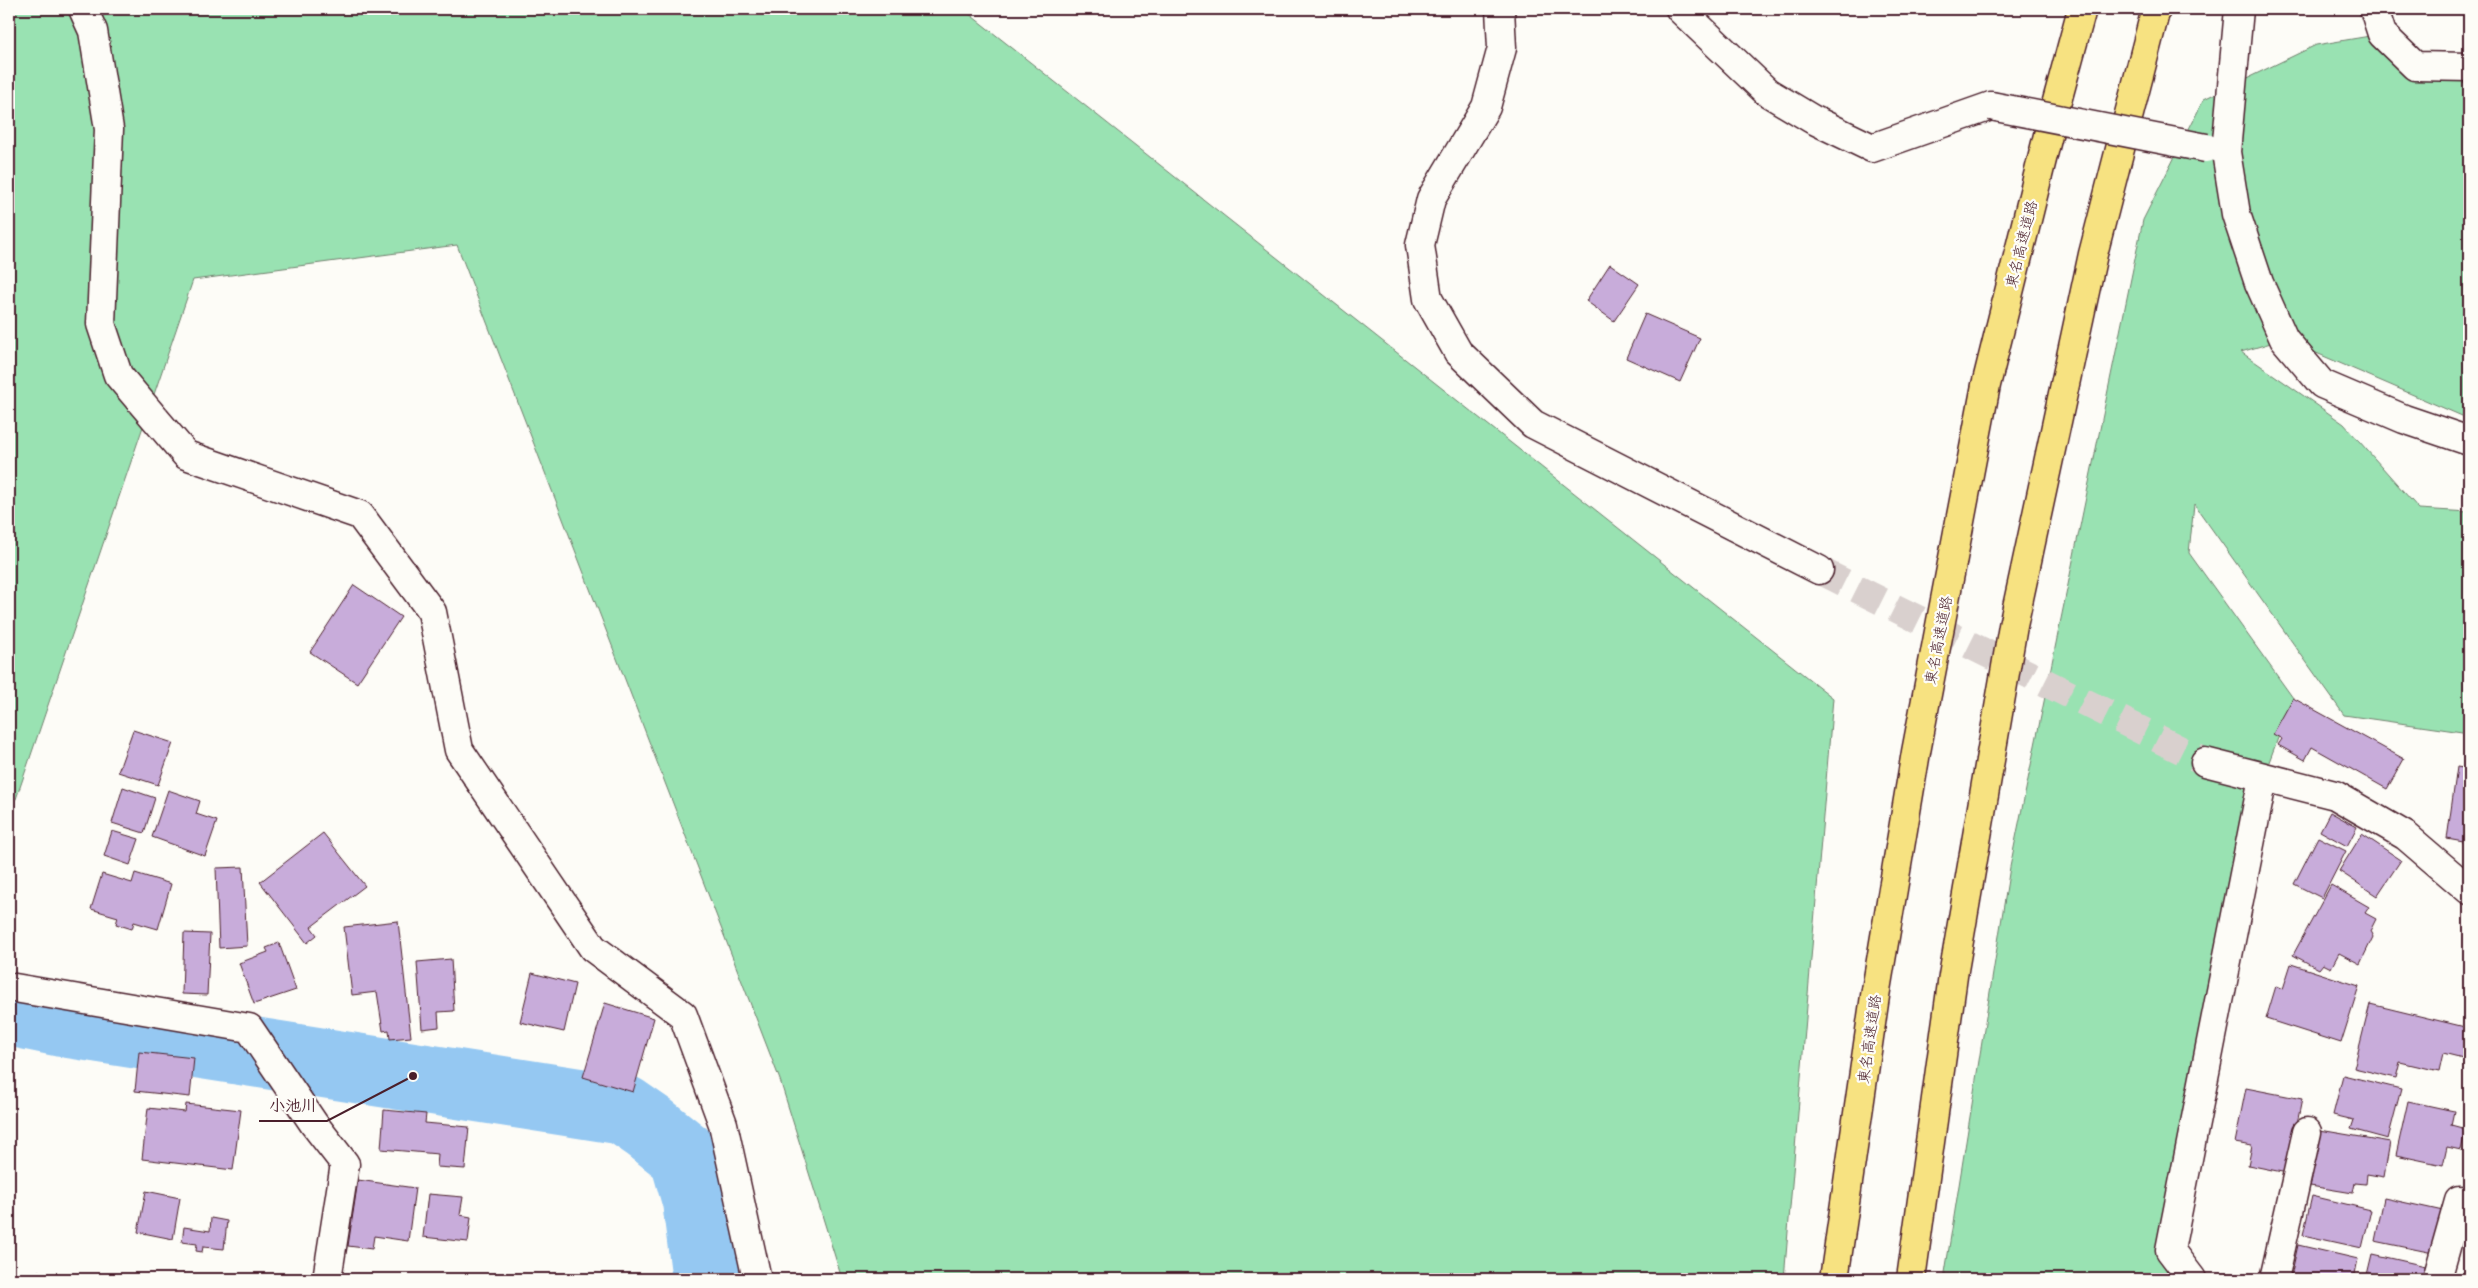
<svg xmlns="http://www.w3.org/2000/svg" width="2478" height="1288" font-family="'Patrick Hand','Klee One',sans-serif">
<rect width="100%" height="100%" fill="#fdfcf7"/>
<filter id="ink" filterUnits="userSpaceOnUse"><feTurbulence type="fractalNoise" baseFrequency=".02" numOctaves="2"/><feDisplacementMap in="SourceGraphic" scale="10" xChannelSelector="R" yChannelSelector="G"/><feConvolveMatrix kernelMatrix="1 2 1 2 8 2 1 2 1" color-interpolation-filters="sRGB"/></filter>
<g filter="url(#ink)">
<g fill="#99e2b2" stroke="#72806e">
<polygon points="9,9 963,9 1833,698 1784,1279 842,1279 780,1080 457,245 193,280 16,799 9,802"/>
<polygon points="2382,34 2469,85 2469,419 2284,339 2241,352 2344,424 2419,509 2469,512 2469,733 2344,715 2194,504 2189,553 2293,698 2263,778 2170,1250 2192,1279 1944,1279 2010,867 2143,220 2204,99 2316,45"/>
</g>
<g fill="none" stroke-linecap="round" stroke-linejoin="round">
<polyline stroke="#95c8f2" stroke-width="70" points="9,1011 62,1022 624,1110 650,1128 684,1155 697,1201 707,1279"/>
</g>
<g fill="#c8acda" stroke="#4a1f2b">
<polygon points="1610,264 1639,284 1614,321 1586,301"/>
<polygon points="1645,314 1700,338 1680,382 1626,358"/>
<polygon points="354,585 401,617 357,683 310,652"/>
<polygon points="2293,698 2404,759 2387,789 2312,747 2305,760 2278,745 2282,739 2273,734"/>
<polygon points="133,730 173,743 158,785 118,772"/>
<polygon points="2457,767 2469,769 2469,843 2447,839"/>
<polygon points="123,787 155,798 144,833 112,823"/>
<polygon points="168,790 200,801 196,814 217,821 205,856 152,837"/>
<polygon points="2330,812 2357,827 2347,846 2320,831"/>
<polygon points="112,831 139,839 130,865 104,856"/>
<polygon points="323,833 365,886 311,927 317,935 307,943 260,882"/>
<polygon points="2362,834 2401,860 2377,896 2339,871"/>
<polygon points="2318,837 2346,851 2322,898 2294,884"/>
<polygon points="243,867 247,946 219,948 216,868"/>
<polygon points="135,873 171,884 158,929 134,922 132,929 116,924 118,917 91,909 102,874 132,883"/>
<polygon points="2331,885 2369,907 2365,913 2376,919 2370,931 2373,937 2360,964 2339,953 2331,968 2323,964 2319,969 2293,955"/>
<polygon points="398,921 411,1037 390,1039 389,1030 383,1031 377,992 352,995 344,927"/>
<polygon points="184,933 210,934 207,995 182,994"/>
<polygon points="279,943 296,990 254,1004 239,963 268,952 266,948"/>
<polygon points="451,959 454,1011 438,1012 439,1027 422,1029 417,962"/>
<polygon points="2291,964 2359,986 2341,1043 2266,1019 2276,986 2283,989"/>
<polygon points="532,973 575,984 564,1032 520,1022"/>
<polygon points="605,1003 654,1018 633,1092 583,1077"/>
<polygon points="2370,1004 2469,1028 2463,1058 2443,1053 2439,1071 2400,1062 2396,1078 2354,1068"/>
<polygon points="139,1052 194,1058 190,1097 135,1091"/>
<polygon points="2343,1075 2401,1089 2388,1139 2351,1129 2354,1120 2333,1115"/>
<polygon points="2246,1088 2302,1099 2287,1173 2248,1165 2252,1146 2235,1143"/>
<polygon points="2408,1101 2454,1111 2451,1125 2466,1129 2461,1150 2447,1147 2443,1165 2396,1155"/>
<polygon points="186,1104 241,1110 233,1170 142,1159 148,1108 185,1112"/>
<polygon points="384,1110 426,1114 425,1123 469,1127 465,1169 437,1167 438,1154 381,1149"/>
<polygon points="2320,1130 2390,1142 2384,1177 2367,1174 2366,1184 2355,1183 2353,1193 2310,1186"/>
<polygon points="358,1180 415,1188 408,1241 374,1236 372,1249 348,1246"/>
<polygon points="146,1191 180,1198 173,1239 138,1232"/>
<polygon points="428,1194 463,1197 460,1215 471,1217 468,1242 423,1237"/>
<polygon points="2312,1196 2371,1210 2362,1248 2303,1235"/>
<polygon points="2384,1198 2443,1211 2433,1253 2375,1241"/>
<polygon points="211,1218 227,1221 224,1249 203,1247 202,1252 196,1251 197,1244 182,1242 184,1227 210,1231"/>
<polygon points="2298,1245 2358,1259 2354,1279 2306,1279 2291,1276"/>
<polygon points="2372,1254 2430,1267 2428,1279 2366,1279"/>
<polygon points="38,1271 63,1279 37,1279"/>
</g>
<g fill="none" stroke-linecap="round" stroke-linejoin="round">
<polyline stroke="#d9d0ce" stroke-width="28" stroke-dasharray="28 14" stroke-linecap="butt" points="1819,570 2205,762"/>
<defs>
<g id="minor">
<polyline points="83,9 93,31 109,129 101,324 118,375 186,455 360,515 432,612 459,750 593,948 683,1015 723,1124 757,1279"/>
<polyline points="1500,9 1502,48 1486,107 1431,199 1420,245 1428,299 1458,352 1533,424 1819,570"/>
<polyline points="1680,9 1767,92 1812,119 1872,148 1991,106"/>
<polyline points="2239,9 2226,152 2236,214 2259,283 2284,339 2322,384 2404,419 2469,441"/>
<polyline points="2374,9 2382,34 2415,66 2469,67"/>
<polyline points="2205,762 2335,795 2406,836 2469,890"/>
<polyline points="9,987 249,1028 314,1124 345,1164 327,1279"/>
<polyline points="2192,1279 2170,1250 2263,778"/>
<polyline points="2274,1279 2307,1132"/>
<polyline points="2437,1279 2459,1201 2469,1203"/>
</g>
<g id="highway">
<polyline points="1834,1279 1875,996 1916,752 1986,385 2050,127 2082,9"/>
<polyline points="1911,1279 1953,976 2013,626 2093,254 2156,9"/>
</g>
</defs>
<use href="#minor" stroke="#4a1f2b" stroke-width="31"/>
<use href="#highway" stroke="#4a1f2b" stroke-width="31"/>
<use href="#minor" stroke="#fdfcf7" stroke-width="28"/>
<use href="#highway" stroke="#f7e281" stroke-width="28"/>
<defs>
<polyline id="minor-bridge" points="1991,106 2206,148"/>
</defs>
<use href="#minor-bridge" stroke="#4a1f2b" stroke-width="31" stroke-linecap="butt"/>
<use href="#minor-bridge" stroke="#fdfcf7" stroke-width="28"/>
</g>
</g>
<g text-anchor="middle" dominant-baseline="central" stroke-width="4.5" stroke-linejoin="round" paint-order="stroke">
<g font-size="15" fill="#4a1f2b" stroke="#fdfcf7">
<text transform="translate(2021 244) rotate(-76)">東名高速道路</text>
<text transform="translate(1938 640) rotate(-79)">東名高速道路</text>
<text transform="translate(1869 1039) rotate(-82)">東名高速道路</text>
</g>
</g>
<path fill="none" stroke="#4a1f2b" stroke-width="2" d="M413 1076L327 1121H259"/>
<circle fill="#4a1f2b" stroke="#fdfcf7" stroke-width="2" cx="413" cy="1076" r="5"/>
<g font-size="16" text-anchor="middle" font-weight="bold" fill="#4a1f2b" stroke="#fdfcf7" stroke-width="4.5" stroke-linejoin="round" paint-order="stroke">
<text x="293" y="1111">小池川</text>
</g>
<rect width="2478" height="1288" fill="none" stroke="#fdfcf7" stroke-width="30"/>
<rect x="15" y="15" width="2448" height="1258" fill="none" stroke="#4a1f2b" stroke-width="2" filter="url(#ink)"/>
</svg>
